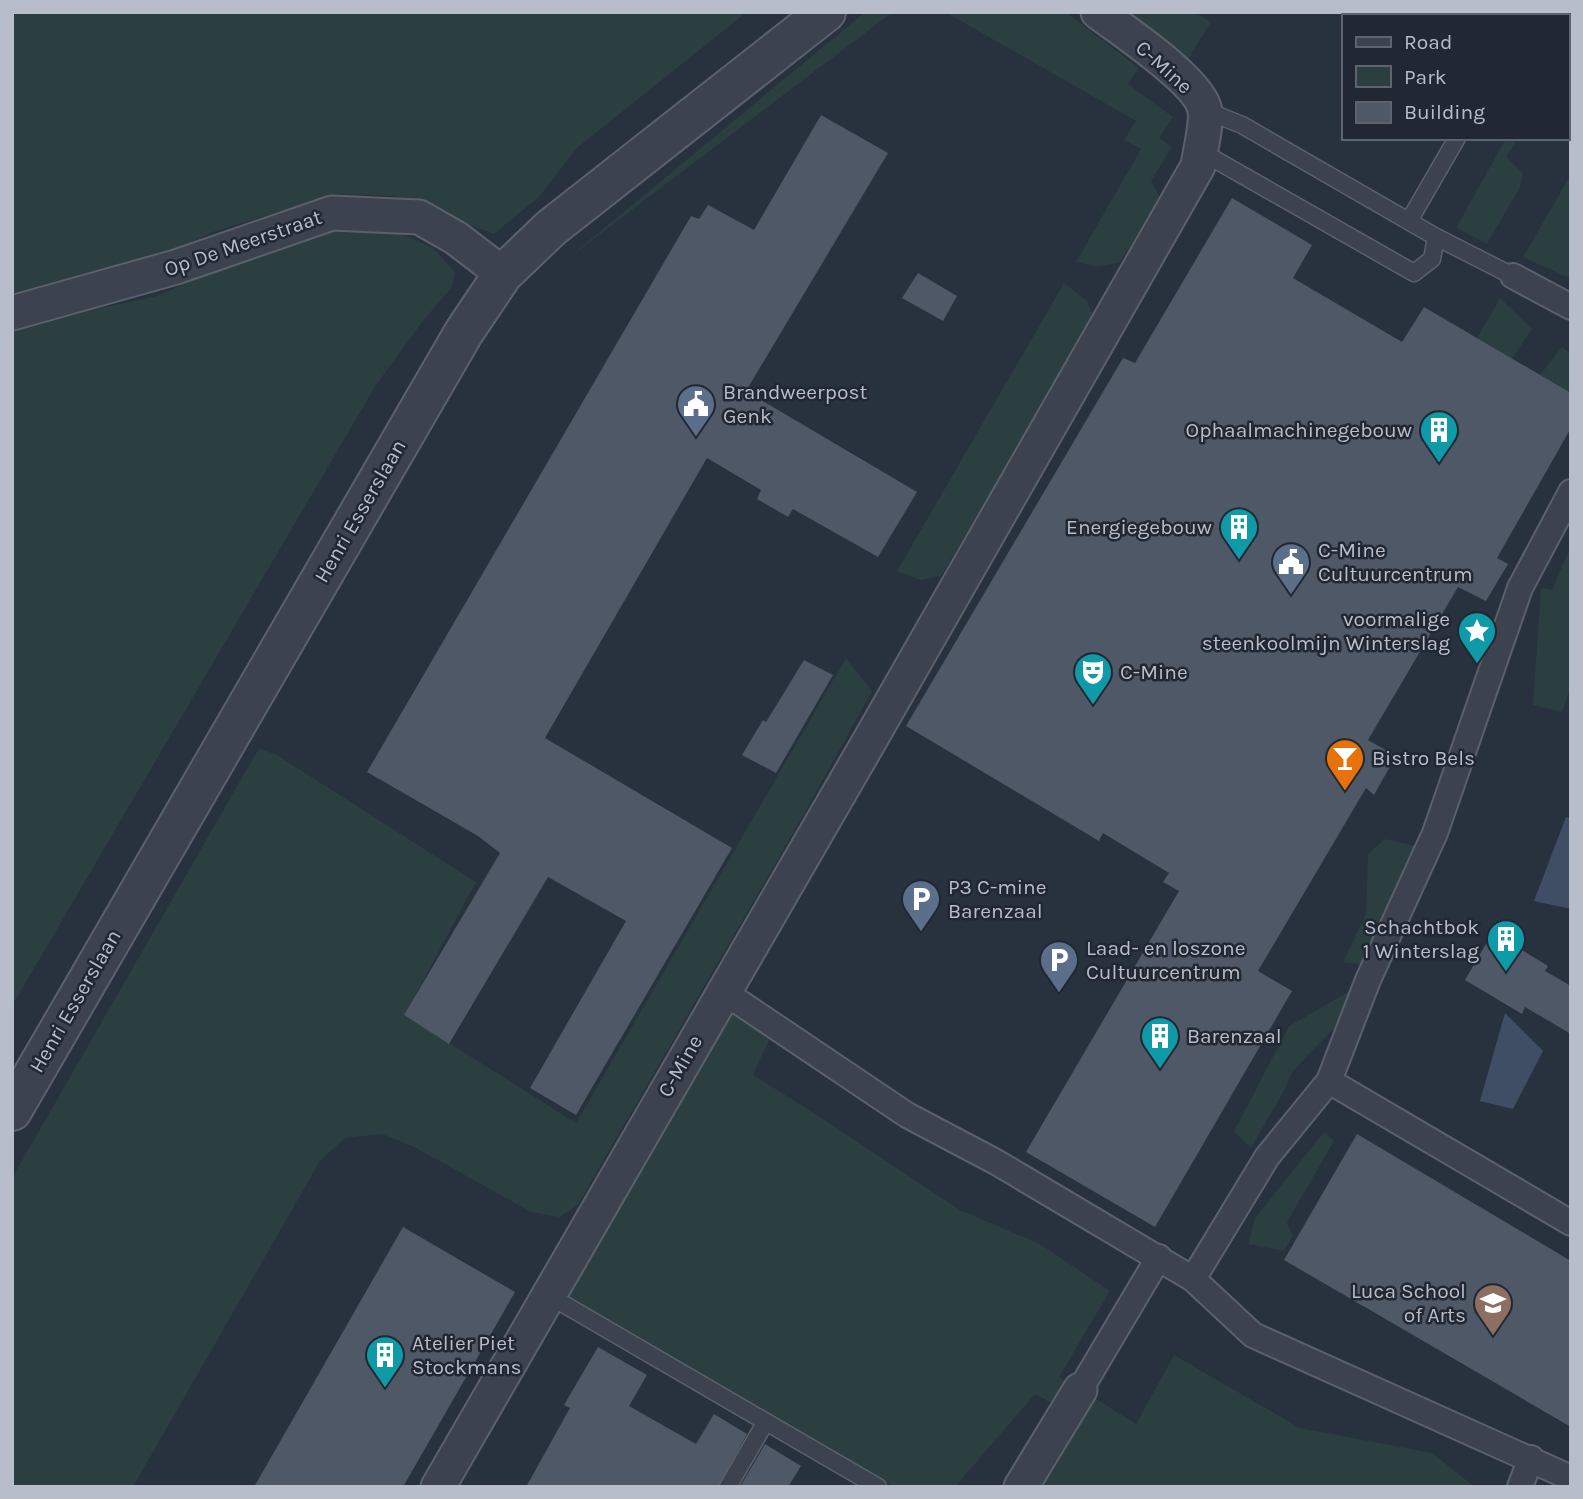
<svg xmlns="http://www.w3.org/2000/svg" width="1583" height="1499" font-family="Karla,sans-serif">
<rect width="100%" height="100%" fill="#28313e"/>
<g fill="#2b3e40">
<polygon points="12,12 747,12 577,148 539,197 494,234 395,196 337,194 213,232 144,264 12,296"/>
<polygon points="865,12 893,12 562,263"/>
<polygon points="945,12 1066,12 1139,68 1128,84 1173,117 1159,138 1172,147 1151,181 1160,198 1120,262 1098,267 1076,262 1141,149 1124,140 1136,121"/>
<polygon points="1122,12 1194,12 1211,22 1188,59"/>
<polygon points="1506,138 1518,138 1506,157 1523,173 1520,187 1487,244 1456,228"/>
<polygon points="1571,174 1571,279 1523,257"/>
<polygon points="368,226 406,236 433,248 455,272 452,287 423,321 376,385 12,1006 12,325 154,297 214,271 331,229"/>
<polygon points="1064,283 1087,301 1094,317 941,576 920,580 897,571"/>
<polygon points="1500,298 1532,329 1512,359 1477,338"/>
<polygon points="1562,347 1571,354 1571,393 1540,375"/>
<polygon points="1571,546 1571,686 1562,712 1533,705 1541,588 1552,590"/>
<polygon points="846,658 872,691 803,816 577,1206 559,1217 531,1212 414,1147 382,1134 345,1138 320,1161 133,1487 12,1487 12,1178 259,748 277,755 476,882 405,1015 576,1123"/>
<polygon points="1385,839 1420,847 1365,965 1343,962 1366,914 1368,854"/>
<polygon points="1355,988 1348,1014 1292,1072 1285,1089 1251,1148 1234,1131 1289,1026"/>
<polygon points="729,1010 770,1038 753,1075 814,1113 960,1210 1040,1244 1110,1291 1059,1377 1067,1382 1054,1404 1035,1394 955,1487 894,1487 563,1295"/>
<polygon points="1324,1132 1334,1141 1287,1222 1293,1236 1284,1251 1248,1244 1255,1218"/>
<polygon points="1174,1355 1300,1428 1432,1453 1475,1487 1037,1487 1090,1395 1136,1424"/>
</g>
<g fill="#404e65">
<polygon points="1566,817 1571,818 1571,909 1534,901"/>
<polygon points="1505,1013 1543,1051 1513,1109 1480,1101"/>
</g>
<g fill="#4f5866">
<polygon points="821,115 888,153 746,391 917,492 878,557 793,509 788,517 757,499 761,490 707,458 545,738 732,848 576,1115 530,1088 626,921 548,877 449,1044 404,1015 500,853 478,836 367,772 691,216 699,219 708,205 754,230"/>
<polygon points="1232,198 1312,245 1293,278 1402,342 1424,307 1571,393 1571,428 1497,558 1508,564 1486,601 1458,587 1368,740 1396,756 1374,795 1366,788 1258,971 1292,991 1155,1227 1026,1152 1179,891 1163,882 1169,873 1103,833 1099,841 906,726 1123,358 1135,363"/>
<polygon points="918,273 957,296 943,321 902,298"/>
<polygon points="804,660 833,675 776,773 742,755 763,720 766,722"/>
<polygon points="1493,932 1548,966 1545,971 1571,986 1571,1034 1525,1007 1522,1014 1465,980"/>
<polygon points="1357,1134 1571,1261 1571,1427 1284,1260"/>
<polygon points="403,1227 515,1292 403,1487 254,1487"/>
<polygon points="598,1347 647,1375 629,1406 696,1444 714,1414 747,1434 718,1487 526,1487 570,1408 564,1405"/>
<polygon points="765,1444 801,1466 788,1487 740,1487"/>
</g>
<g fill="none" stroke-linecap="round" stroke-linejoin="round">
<defs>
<g id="service">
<polyline points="1527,16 1529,12"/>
<polyline points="1205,110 1242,125 1436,237 1513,276"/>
<polyline points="1200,151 1414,273 1432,259 1436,237"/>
<polyline points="1409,221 1457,138"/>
<polyline points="548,1295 878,1487"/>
<polyline points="728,1487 765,1423"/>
</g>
<g id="pedestrian">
<polyline points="1513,276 1571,307"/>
<polyline points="724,992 907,1115 996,1162 1193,1279 1253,1335 1571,1478"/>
<polyline points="1329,1081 1571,1223"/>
<polyline points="1193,1279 1267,1157 1329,1081 1368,980 1435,833 1520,588 1571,492"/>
<polyline points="1080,1390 1159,1257"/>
<polyline points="1520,1487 1531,1458"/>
</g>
<g id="minor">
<polyline points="12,313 176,267 332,213 419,217 456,238 503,274"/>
<path d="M438,1487L870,740L1198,166C1200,151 1207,125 1205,111C1201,82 1122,30 1098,12"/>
<polyline points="1021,1487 1080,1390"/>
</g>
<polyline id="tertiary" points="12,1111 464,332 503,274 551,228 826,12"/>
</defs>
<use href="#service" stroke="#5a616c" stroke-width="19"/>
<use href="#pedestrian" stroke="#5a616c" stroke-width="28"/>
<use href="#minor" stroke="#5a616c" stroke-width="37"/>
<use href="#tertiary" stroke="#5a616c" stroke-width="42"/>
<use href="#service" stroke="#3c434e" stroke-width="16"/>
<use href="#pedestrian" stroke="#3c434e" stroke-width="24"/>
<use href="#minor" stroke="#3c434e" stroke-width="33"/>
<use href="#tertiary" stroke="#3c434e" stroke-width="38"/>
</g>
<defs>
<symbol id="civic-pin" viewBox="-11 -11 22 30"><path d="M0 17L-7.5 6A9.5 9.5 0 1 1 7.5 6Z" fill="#5c6f8a" stroke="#212833"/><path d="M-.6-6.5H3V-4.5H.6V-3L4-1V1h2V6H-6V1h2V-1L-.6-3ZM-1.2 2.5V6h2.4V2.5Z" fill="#fff"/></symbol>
<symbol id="building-pin" viewBox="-11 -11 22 30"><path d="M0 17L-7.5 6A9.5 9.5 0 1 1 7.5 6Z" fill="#0f9aa8" stroke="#212833"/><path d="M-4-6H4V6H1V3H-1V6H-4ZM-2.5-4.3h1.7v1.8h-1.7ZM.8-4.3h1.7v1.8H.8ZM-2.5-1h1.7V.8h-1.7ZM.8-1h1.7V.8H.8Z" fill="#fff"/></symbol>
<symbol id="sight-pin" viewBox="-11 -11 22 30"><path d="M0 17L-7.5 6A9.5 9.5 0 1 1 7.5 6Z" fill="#0f9aa8" stroke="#212833"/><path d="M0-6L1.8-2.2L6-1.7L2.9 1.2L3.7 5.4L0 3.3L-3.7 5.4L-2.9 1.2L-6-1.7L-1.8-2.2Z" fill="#fff"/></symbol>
<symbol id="theatre-pin" viewBox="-11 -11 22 30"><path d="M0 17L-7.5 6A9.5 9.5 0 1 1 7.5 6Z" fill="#0f9aa8" stroke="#212833"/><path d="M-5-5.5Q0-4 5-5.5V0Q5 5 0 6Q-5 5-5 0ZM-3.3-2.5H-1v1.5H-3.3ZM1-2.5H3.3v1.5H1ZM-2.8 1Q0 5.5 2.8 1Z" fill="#fff"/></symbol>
<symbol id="bar-pin" viewBox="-11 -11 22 30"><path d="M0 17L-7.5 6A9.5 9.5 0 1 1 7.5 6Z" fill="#e8710a" stroke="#212833"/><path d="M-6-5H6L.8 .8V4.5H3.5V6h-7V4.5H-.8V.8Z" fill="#fff"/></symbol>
<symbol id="parking-pin" viewBox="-11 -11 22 30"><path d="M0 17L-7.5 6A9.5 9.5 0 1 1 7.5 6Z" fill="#5c6f8a" stroke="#212833"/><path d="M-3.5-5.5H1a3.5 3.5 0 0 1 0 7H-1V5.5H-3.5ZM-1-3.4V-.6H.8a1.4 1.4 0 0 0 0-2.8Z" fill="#fff"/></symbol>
<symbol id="university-pin" viewBox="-11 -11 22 30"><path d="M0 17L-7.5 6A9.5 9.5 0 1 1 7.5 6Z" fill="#8d6e63" stroke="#212833"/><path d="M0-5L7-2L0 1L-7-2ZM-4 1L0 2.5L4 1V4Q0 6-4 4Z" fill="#fff"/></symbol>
</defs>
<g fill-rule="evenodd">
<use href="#civic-pin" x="674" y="382" width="44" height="60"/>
<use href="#building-pin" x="1417" y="408" width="44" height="60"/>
<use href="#building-pin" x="1217" y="505" width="44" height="60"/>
<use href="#civic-pin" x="1269" y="540" width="44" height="60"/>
<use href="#sight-pin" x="1455" y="609" width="44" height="60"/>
<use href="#theatre-pin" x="1071" y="650" width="44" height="60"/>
<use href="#bar-pin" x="1323" y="736" width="44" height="60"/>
<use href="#parking-pin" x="899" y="877" width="44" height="60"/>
<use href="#building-pin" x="1484" y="917" width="44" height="60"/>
<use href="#parking-pin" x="1037" y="938" width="44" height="60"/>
<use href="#building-pin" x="1138" y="1014" width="44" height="60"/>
<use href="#university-pin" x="1471" y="1281" width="44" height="60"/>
<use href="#building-pin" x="363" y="1333" width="44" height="60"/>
</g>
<g text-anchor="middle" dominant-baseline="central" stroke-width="5" stroke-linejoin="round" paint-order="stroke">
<g font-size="21" fill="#b8bec9" stroke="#212833">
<text transform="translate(1164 67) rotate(42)">C-Mine</text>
<text transform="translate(243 243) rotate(-19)">Op De Meerstraat</text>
<text transform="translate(360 511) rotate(-60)">Henri Esserslaan</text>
<text transform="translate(75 1001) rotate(-60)">Henri Esserslaan</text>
<text transform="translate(680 1066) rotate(-60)">C-Mine</text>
</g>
<g font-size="21" fill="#b8bec9" stroke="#212833" text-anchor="start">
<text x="723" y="392">Brandweerpost<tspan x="723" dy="24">Genk</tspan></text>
<text x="1412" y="430" text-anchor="end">Ophaalmachinegebouw</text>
<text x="1212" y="527" text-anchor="end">Energiegebouw</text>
<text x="1318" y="550">C-Mine<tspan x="1318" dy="24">Cultuurcentrum</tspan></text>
<text x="1450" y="619" text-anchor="end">voormalige<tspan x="1450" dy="24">steenkoolmijn Winterslag</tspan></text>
<text x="1120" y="672">C-Mine</text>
<text x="1372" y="758">Bistro Bels</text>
<text x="948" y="887">P3 C-mine<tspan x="948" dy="24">Barenzaal</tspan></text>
<text x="1479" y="927" text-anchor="end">Schachtbok<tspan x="1479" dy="24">1 Winterslag</tspan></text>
<text x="1086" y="948">Laad- en loszone<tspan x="1086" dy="24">Cultuurcentrum</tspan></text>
<text x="1187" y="1036">Barenzaal</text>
<text x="1466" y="1291" text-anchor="end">Luca School<tspan x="1466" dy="24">of Arts</tspan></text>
<text x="412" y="1343">Atelier Piet<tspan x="412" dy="24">Stockmans</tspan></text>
</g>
</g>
<rect width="1583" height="1499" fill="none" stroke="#b8bec9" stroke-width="28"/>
<rect x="1342" y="14" width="228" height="126" fill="#212833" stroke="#5d646f" stroke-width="2"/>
<rect x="1356" y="37" width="35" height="10" fill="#3c434e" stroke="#5d646f" stroke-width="2"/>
<text x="1404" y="49" font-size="21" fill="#b8bec9">Road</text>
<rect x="1356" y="66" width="35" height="21" fill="#2b3e40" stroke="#5d646f" stroke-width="2"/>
<text x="1404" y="84" font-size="21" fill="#b8bec9">Park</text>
<rect x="1356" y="102" width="35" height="21" fill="#4f5866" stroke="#5d646f" stroke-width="2"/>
<text x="1404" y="119" font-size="21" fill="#b8bec9">Building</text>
</svg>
